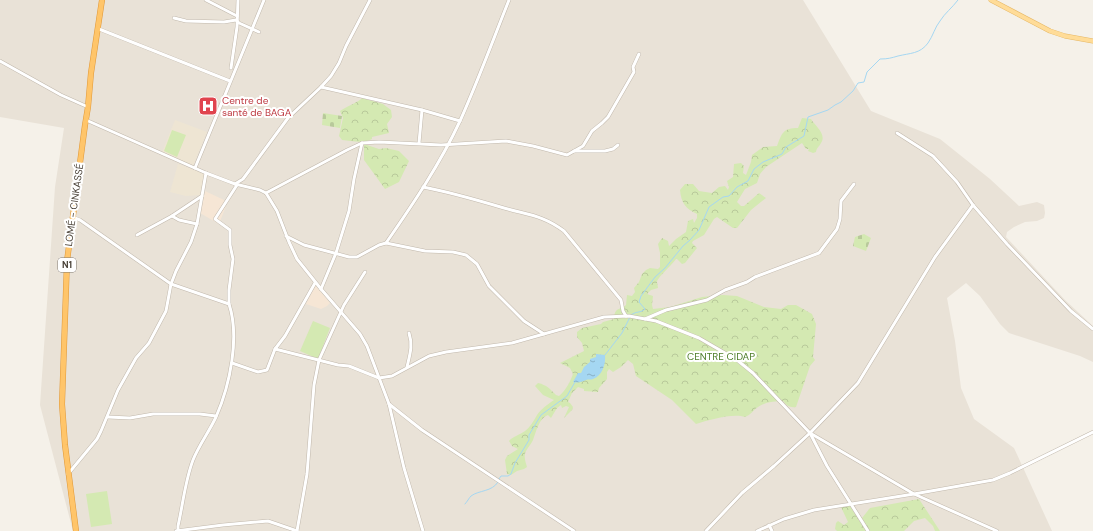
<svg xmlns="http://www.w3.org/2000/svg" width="1093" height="531" font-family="'DM Sans',sans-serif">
<defs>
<pattern id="forest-crowns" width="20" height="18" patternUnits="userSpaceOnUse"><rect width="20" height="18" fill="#d4e9b2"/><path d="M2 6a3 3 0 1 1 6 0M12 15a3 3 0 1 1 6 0" fill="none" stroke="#b8c99a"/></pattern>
<pattern id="cemetery-stones" width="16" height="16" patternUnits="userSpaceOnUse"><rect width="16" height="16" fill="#d4e9b2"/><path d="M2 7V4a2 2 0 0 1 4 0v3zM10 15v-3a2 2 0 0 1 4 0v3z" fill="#b8c99a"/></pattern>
<pattern id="water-ripples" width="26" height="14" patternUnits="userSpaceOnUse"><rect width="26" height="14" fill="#a5d7f2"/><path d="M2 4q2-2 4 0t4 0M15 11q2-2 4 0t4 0" fill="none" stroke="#88b0c5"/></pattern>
</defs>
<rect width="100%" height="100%" fill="#f5f1e9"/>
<polygon fill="#e9e2d7" points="0,0 803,0 871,111 940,139 990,179 1019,206 1037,202 1044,205 1045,213 1044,218 1037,221 1025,222 1014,227 1007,232 1006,237 1065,300 1093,326 1093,362 1080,356 1009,333 1000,324 980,296 966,283 947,298 955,341 961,388 974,419 1014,448 1052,531 73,531 40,405 55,187 64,128 0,117"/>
<g fill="#f6e6d5">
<polygon points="205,191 224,200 226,206 219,224 200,213"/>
<polygon points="315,285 330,303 327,306 321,309 306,304"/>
</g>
<g fill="#eee5d3">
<polygon points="175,120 207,132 193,166 162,152"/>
<polygon points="178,164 206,174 202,195 186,196 170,192"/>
</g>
<g fill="url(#forest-crowns)">
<path d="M362,98L383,104L391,110L392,117L387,124L389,133L372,137V139C363,144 352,141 342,140L339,136L343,118L340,111C347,106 359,102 362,98Z"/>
<path d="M802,118L811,119C815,126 827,134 821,143C819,147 817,147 816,152L813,153L808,151L809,149H806L802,143L766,167L760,174L757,183L745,189L737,202L741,206H744L759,193L766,198L751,210L737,228H733L717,217L714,219L704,235L693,241L692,243L697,248L685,263L682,264L677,259H676C672,265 657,278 657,282C657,284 658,286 658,288L651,290L647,294L653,296L652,305L653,309L670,307L702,297L723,295L737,296L764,307L781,309L788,305H796L812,314L816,324L813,357L815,360L810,366L796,407C790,408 787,406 783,401C775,401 765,402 758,407C753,410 751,415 745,417C733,413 709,420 696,424L672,400L636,376L633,364L628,360L621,367L613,372L609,369L607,372V379L599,388L598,392L584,391V389L578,387L572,393L568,402L570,403L573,407L572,410L564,418L569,407L566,406L562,408L561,405L557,408L551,418L548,415C539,418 536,432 533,440C531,445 526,449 525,454C524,458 526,463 527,467L524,469L517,471L511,475L507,474L505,460L507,456L518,449L512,446L509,441C513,436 520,435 525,431C531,426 533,422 537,415C541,409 548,404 554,400L543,395L535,386L538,383C547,385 550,389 556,395L559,396C566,390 570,382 573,374L570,368L560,363L584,351L582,343L577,337V332L582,328L601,324L603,322L614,319C615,307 618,311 626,305L627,295L632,296L635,292L634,288L639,282L642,274L646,270L650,268L658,269L660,267V253L658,244L662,238L668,241L669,246L676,239L686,232L688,221L693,219L694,223L697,218V214C686,209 681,203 680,190L685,184H693L699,191L712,193L719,187L725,186L728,190L729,187L727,181L733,177L734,164L741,163L744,166L743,173L746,175L751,162L752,155L763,147L777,146C782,133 783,128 798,128Z"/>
<polygon points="364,144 379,149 386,148 399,151 409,161 399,182 385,189 364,160"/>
<polygon points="919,499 940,531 935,531 933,526 925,518 914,521 904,531 869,531 862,518 870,508"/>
<polygon points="848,506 850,506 866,531 837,531 835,529 836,523 838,521 844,525 848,522 841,507"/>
</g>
<g fill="url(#cemetery-stones)">
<polygon points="323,113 342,116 340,128 322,125"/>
<polygon points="864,234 871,238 866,251 853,246 855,237"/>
</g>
<g fill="#d4e9b2">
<polygon points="172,130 186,135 177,157 164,151"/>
<polygon points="313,321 330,328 318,359 300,351"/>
<polygon points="107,491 112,524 91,527 86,494"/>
</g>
<path fill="url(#water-ripples)" d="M596,354L605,355C606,364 602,376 593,379C591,380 588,379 586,380C581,382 579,383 573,382L578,373H581L584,367L590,362V359L596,357Z"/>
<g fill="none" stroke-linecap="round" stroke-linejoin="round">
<g stroke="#a5d7f2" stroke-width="1">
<path d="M631,315C636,311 641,313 645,309L639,302L641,296L655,277L665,268L683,246L690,240L699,230L709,207L723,197L729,196L737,187L748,181L754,169L763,162L782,154L786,147L804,136L808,117L828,110L835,105L841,102L853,91L858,83L864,82L867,72L880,59C888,59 891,58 898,56C910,53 920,54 928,43C933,36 935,27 940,21C945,13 952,8 958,0"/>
<polyline points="605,355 622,333 630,317"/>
<polyline points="499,479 501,476 508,476 511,474 515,463 529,440 529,435 541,415 567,396 575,382"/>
<path d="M465,504C467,502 469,498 471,496C479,490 492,492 498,482"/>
</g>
<defs>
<g id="minor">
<polyline points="206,0 237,16"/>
<polyline points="174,18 186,21 224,22 236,20 239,23 259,32"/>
<polyline points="99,29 230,81"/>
<polyline points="0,61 61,95 88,107"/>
<polyline points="231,68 237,27 238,0"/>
<polyline points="321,87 422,110 460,121"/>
<polyline points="86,120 206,173 235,184 260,190 266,193 277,211 289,242 297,259 321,289 360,334 367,346 389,404 404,468 423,531"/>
<polyline points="897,133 933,156 957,182 973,205 1007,244 1071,311 1093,329"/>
<polyline points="419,143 422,110"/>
<polyline points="574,151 605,151 613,149 618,145"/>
<polyline points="195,168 264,0"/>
<polyline points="235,184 243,179 288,118 321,87 331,76 339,63 346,46 370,0"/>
<path d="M423,187C450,192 477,200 504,208C528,215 543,215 564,231L621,300L623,311L626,316"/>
<polyline points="266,193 347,150 362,143 379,142 441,145 506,141 533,146 567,155 583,146 592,131 602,123 608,117 634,72 633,67 639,54"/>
<polyline points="172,216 179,220 197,224"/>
<path d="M72,217L80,220L171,284L229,304C240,337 230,385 216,417C209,432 199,445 193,460C185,481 183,504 178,526V531"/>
<polyline points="137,235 172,216 202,196"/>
<polyline points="286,236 304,245 349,257 357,257 379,245 386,243 425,251 453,252 466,255 477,264 489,286 524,321 544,334"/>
<path d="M386,243C413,204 440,164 460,121C478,81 493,40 509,0"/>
<polyline points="321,289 336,253 349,211 354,179 362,143"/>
<polyline points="229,304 229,290 233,259 230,245 230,230 215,219 237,185"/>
<polyline points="645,319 666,310 707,300 725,290 747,282 755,277 819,253 837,229 840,219 841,201 854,184"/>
<polyline points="275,349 338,365 349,366 379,378 392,376 429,356 446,352 512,343 604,317 629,316 656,321 699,338 737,360 753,373 810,433 914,494 997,531"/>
<polyline points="232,363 258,372 267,370 275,349 285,336 315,283"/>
<path d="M407,367C410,354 413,345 409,333"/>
<polyline points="389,404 422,430 574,531"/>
<polyline points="108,417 130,418 153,414 200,414 216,416"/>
<polyline points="811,435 827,466 868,531"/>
<polyline points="68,474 97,439 101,431 118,390 136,358 149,343 166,311 171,284 176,271 191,242 197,224 206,173"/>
<polyline points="769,525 772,531"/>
<polyline points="176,531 223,525 268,521 297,531"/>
<polyline points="297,531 307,474 314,385 319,360 344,305 365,272"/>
<polyline points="706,531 742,493 774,466 810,433 858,383 935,257 973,205"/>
<polyline points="757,531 784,519 814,510 914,494 993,480 1010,473 1093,432"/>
</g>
<polyline id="major" points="991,0 1050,31 1065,36 1093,41"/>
<polyline id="highway" points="76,531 65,445 62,404 67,261 85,125 88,107 91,73 102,0"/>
</defs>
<use href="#minor" stroke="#c1b8ac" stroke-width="4"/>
<use href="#major" stroke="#e6b866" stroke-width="5"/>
<use href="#highway" stroke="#e09838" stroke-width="6"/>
<use href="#minor" stroke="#fff" stroke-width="3"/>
<use href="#major" stroke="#ffdc98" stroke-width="4"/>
<use href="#highway" stroke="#ffc56a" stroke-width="5"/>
</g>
<defs>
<symbol id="hospital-square" viewBox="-11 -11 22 22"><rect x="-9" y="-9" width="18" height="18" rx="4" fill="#e0444e" stroke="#fff"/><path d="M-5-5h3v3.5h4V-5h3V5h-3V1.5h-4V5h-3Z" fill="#fff"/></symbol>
</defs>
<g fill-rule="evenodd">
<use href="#hospital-square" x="197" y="95" width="22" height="22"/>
</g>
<g text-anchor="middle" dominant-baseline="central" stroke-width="4" stroke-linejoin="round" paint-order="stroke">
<rect fill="#fff" stroke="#807a73" stroke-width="1" x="58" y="258" width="18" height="14" rx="3"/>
<g font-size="9" font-weight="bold" fill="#494137">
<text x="67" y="265">N1</text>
</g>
<g font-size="10" fill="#be3a42" stroke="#fff" text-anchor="start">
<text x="222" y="100">Centre de<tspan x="222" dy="12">santé de BAGA</tspan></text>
</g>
<g font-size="10" fill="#494137" stroke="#fff">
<text transform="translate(74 205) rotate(-82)">LOMÉ - CINKASSÉ</text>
</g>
<g font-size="10" fill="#4d7d29" stroke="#fff">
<text x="721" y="356">CENTRE CIDAP</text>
</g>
</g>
</svg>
